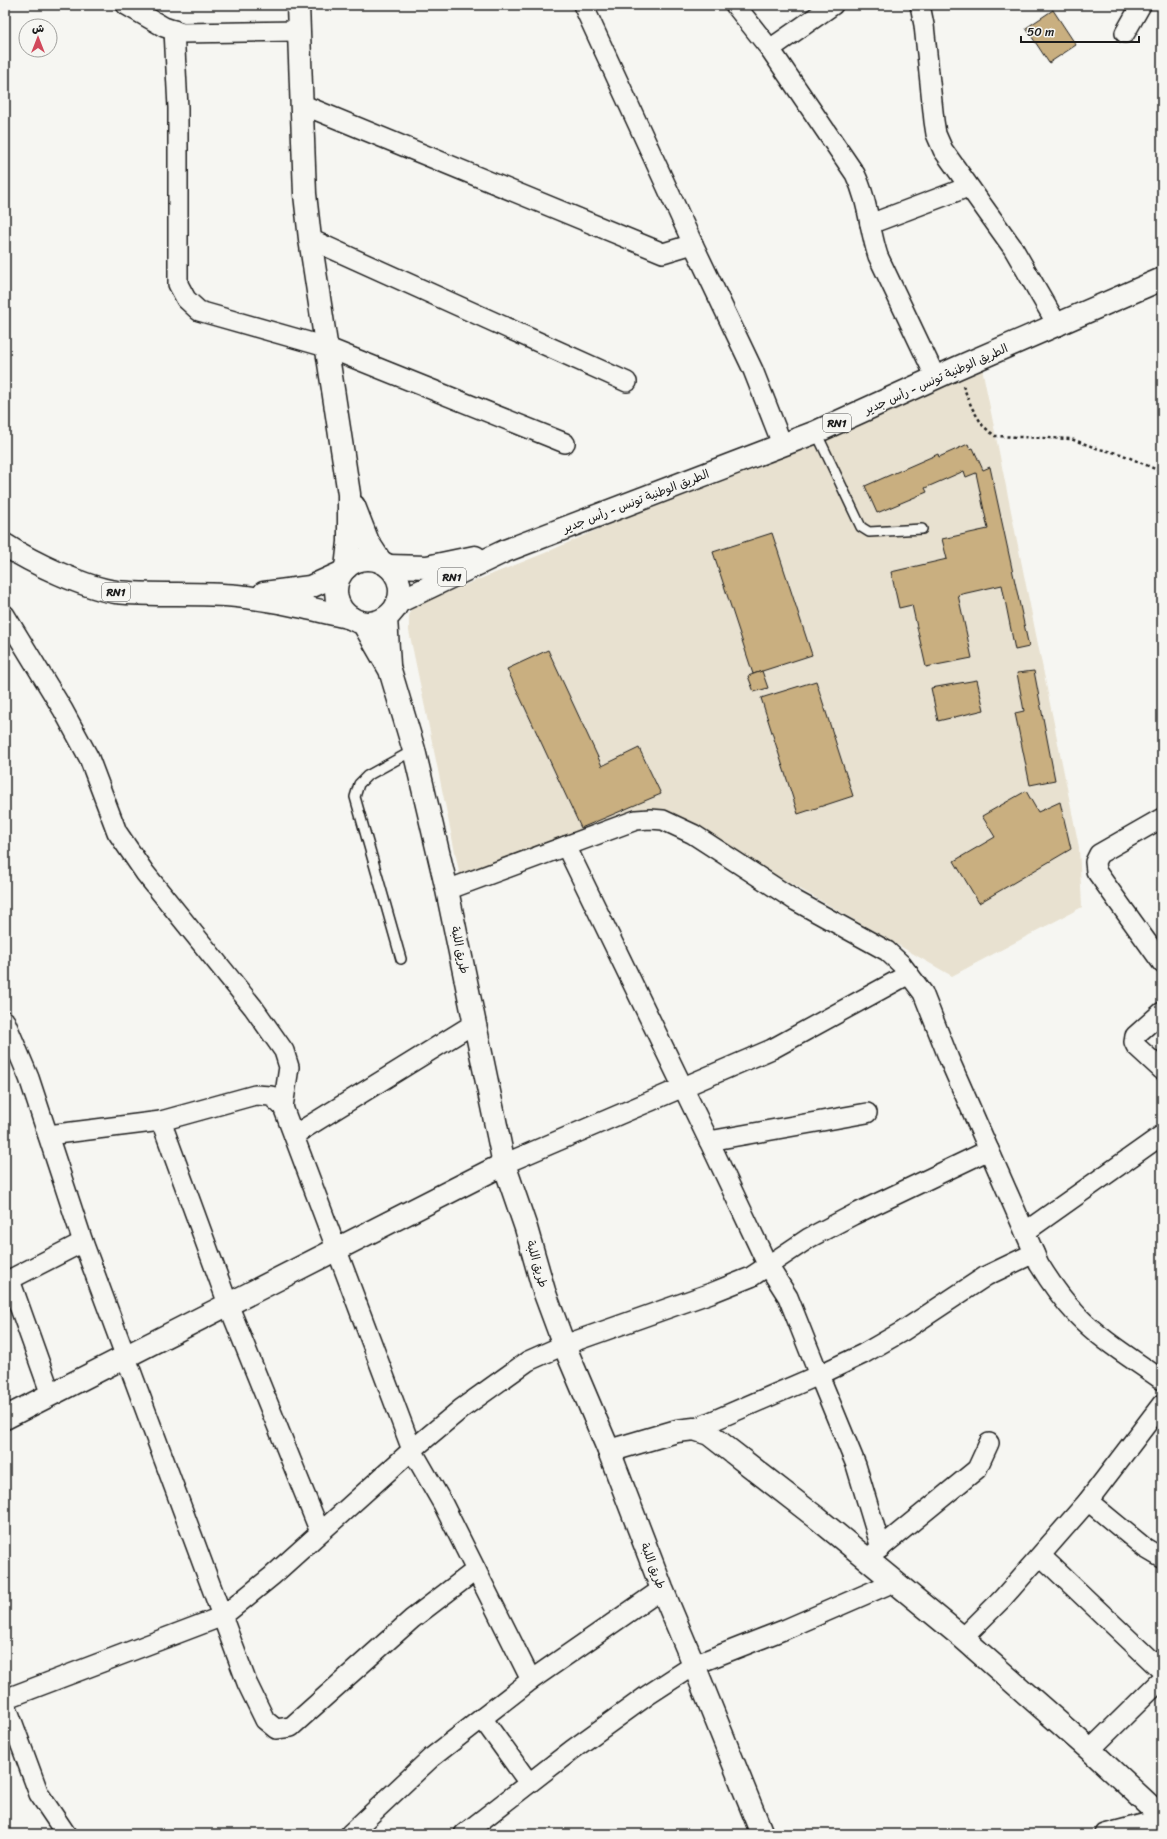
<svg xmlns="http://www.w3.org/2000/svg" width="1167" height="1839" font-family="Sriracha,'Playpen Sans Arabic',sans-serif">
<rect width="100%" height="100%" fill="#f6f6f2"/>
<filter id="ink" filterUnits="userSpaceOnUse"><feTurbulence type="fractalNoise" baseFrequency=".025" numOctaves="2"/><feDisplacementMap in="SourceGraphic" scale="8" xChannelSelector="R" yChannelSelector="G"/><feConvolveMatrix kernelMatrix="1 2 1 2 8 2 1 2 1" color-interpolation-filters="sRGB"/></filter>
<g filter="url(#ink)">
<polygon fill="#e8e1d0" points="980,358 1079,847 1082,907 952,976 687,824 666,816 460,876 409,631 409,616 412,606 545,553"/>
<g fill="#c9af80" stroke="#1c1c1c">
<polygon points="1053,10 1076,45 1049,63 1026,28"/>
<polygon points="968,444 970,449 973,448 983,470 990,467 1029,647 1015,650 1002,585 958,595 972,658 926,667 912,605 899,608 891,572 947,559 942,539 988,529 976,473 966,477 964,471 925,488 927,492 877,513 865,486 938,454 939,457"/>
<polygon points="772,533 812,655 753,674 713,552"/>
<polygon points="548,650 602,766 639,748 661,794 581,828 507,669"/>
<polygon points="762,671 768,688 754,692 748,676"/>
<polygon points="1034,671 1055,780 1030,785 1015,713 1024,711 1017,673"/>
<polygon points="977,680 984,710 938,721 931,688"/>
<polygon points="816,681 853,796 798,814 761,698"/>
<polygon points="1026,791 1038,812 1060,802 1071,849 979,903 954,861 995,837 982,816"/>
</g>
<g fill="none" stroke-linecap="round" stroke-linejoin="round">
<defs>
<g id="service">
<polyline points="816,432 861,527 869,532 922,529"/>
<polyline points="401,959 355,797 359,784 367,776 414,750"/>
</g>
<g id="minor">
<polyline points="126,5 164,27 182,33 299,31"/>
<polyline points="583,5 693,244 753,370 782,444"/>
<path d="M735,5L770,49L855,174C868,200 869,228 878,256L936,378"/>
<polyline points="920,5 924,25 934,121 936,134 943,150 1013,248 1058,326"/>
<polyline points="174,30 178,108 178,284 186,299 199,311 326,347 565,443"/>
<polyline points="1125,33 1141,5"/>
<polyline points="770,49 833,5"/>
<polyline points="301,104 663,253 693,244"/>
<polyline points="870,224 968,187"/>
<polyline points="310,239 627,382"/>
<polyline points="5,615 63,710 89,758 117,832 145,873 253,1007 284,1051 289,1067 283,1107"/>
<polyline points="1162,818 1099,854 1095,862 1096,871 1162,963"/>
<polyline points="566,846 709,1141 767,1264 788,1297 819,1375 694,1429"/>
<path d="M447,890L636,820L650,819L663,820L693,834L796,901L887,951L901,964L923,993L949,1059L1039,1264C1050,1282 1062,1299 1077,1315C1102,1341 1133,1359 1162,1380"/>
<polyline points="1162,1012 1135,1036 1134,1042 1136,1046 1162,1070"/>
<polyline points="5,1021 29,1078 83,1242 247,1683 265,1720 276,1729 291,1727 412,1619 476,1570"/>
<polyline points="48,1135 161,1121"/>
<polyline points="294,1135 475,1023"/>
<polyline points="709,1141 867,1113"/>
<polyline points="504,1164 772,1049 909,974"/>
<polyline points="1025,1232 1162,1135"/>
<polyline points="10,1280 51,1395"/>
<polyline points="5,1282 83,1242"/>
<polyline points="1088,1501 1145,1548 1162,1558"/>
<polyline points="320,1532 228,1304 161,1121 255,1095 271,1096 283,1107 412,1450 443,1504 531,1680"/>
<polyline points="881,1548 856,1465 819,1375 863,1354 903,1331 986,1276 1034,1253"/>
<polyline points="873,1554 977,1469 989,1443"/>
<polyline points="1041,1556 1162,1671"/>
<polyline points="963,1638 1002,1599 1088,1501 1162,1404"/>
<polyline points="5,1699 223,1616 272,1576 412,1450 461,1409 528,1361 564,1345 711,1293 751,1277 809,1238 853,1215 989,1150"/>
<polyline points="5,1702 39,1794 66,1834"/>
<polyline points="482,1718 529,1783"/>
<polyline points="1090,1750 1162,1679"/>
<polyline points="350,1834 431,1758 531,1680 662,1589"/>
<polyline points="464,1834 572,1750 648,1695 694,1665 786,1629 894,1582"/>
<polyline points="1105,1834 1162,1819"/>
</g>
<g id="tertiary">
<polyline points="504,1164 526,1228 544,1291 564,1345 609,1451 662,1589 694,1665 762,1834"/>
<polyline points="609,1451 677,1431 694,1429 709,1434 817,1518 963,1638 1090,1750 1162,1817"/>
</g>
<g id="secondary">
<polyline points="298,5 305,194 310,239 349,494 349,542 346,568"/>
<polyline points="354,506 368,542 381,562"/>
<polyline points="386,618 389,665"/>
<polyline points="5,1418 504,1164 447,890 414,750 390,670 363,623"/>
</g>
<g id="primary">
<path d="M5,545C31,562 85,588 116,592C156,596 197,592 237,596C276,600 313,609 351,618"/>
<circle cx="368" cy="591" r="32"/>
<polyline points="388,566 427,567 475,557"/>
<polyline points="264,593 310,587 341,573"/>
<polyline points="398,602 505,551 816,432 957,368 1162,279"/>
</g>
</defs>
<use href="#service" stroke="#1c1c1c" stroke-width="12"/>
<use href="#minor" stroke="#1c1c1c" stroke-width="22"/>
<use href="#tertiary" stroke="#1c1c1c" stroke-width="25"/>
<use href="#secondary" stroke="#1c1c1c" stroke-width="25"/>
<use href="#primary" stroke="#1c1c1c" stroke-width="25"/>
<polyline stroke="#1c1c1c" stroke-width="2.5" stroke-dasharray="3 3" stroke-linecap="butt" points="963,386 972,408 983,426 995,436 1071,439 1099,449 1121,454 1162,472"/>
<use href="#service" stroke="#f6f6f2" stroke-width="9"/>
<use href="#minor" stroke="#f6f6f2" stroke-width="19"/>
<use href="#tertiary" stroke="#f6f6f2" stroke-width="22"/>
<use href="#secondary" stroke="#f6f6f2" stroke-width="22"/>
<use href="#primary" stroke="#f6f6f2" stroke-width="22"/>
</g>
</g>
<g text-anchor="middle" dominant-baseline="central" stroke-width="3" stroke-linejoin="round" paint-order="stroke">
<g fill="#f6f6f2" stroke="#5d5d5c" stroke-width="1">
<rect x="823" y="414" width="28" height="18" rx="3"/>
<rect x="438" y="568" width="28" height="18" rx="3"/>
<rect x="102" y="583" width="28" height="18" rx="3"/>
</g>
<g font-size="11" font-weight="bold" fill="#1c1c1c">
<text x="837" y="423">RN1</text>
<text x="452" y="577">RN1</text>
<text x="116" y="592">RN1</text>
</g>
<g font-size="12" fill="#1c1c1c" stroke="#f6f6f2">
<text transform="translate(936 379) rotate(-24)">الطريق الوطنية تونس - رأس جدير</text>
<text transform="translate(636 501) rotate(-21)">الطريق الوطنية تونس - رأس جدير</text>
<text transform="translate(460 950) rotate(78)">طريق اللبة</text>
<text transform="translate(537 1264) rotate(74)">طريق اللبة</text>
<text transform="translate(653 1566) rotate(69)">طريق اللبة</text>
</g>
</g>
<rect width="1167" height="1839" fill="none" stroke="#f6f6f2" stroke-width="20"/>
<rect x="10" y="10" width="1147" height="1819" fill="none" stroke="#1c1c1c" stroke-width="1.5" filter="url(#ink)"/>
<g transform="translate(38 38)"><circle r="19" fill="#f6f6f2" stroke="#9f9f9c"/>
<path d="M0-3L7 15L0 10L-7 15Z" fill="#d1495b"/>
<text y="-6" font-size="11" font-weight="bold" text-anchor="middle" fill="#1c1c1c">ش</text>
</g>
<path d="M1021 36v6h118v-6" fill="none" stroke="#1c1c1c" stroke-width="2"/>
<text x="1027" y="36" font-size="12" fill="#1c1c1c" stroke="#f6f6f2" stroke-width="3" paint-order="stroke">50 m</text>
</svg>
